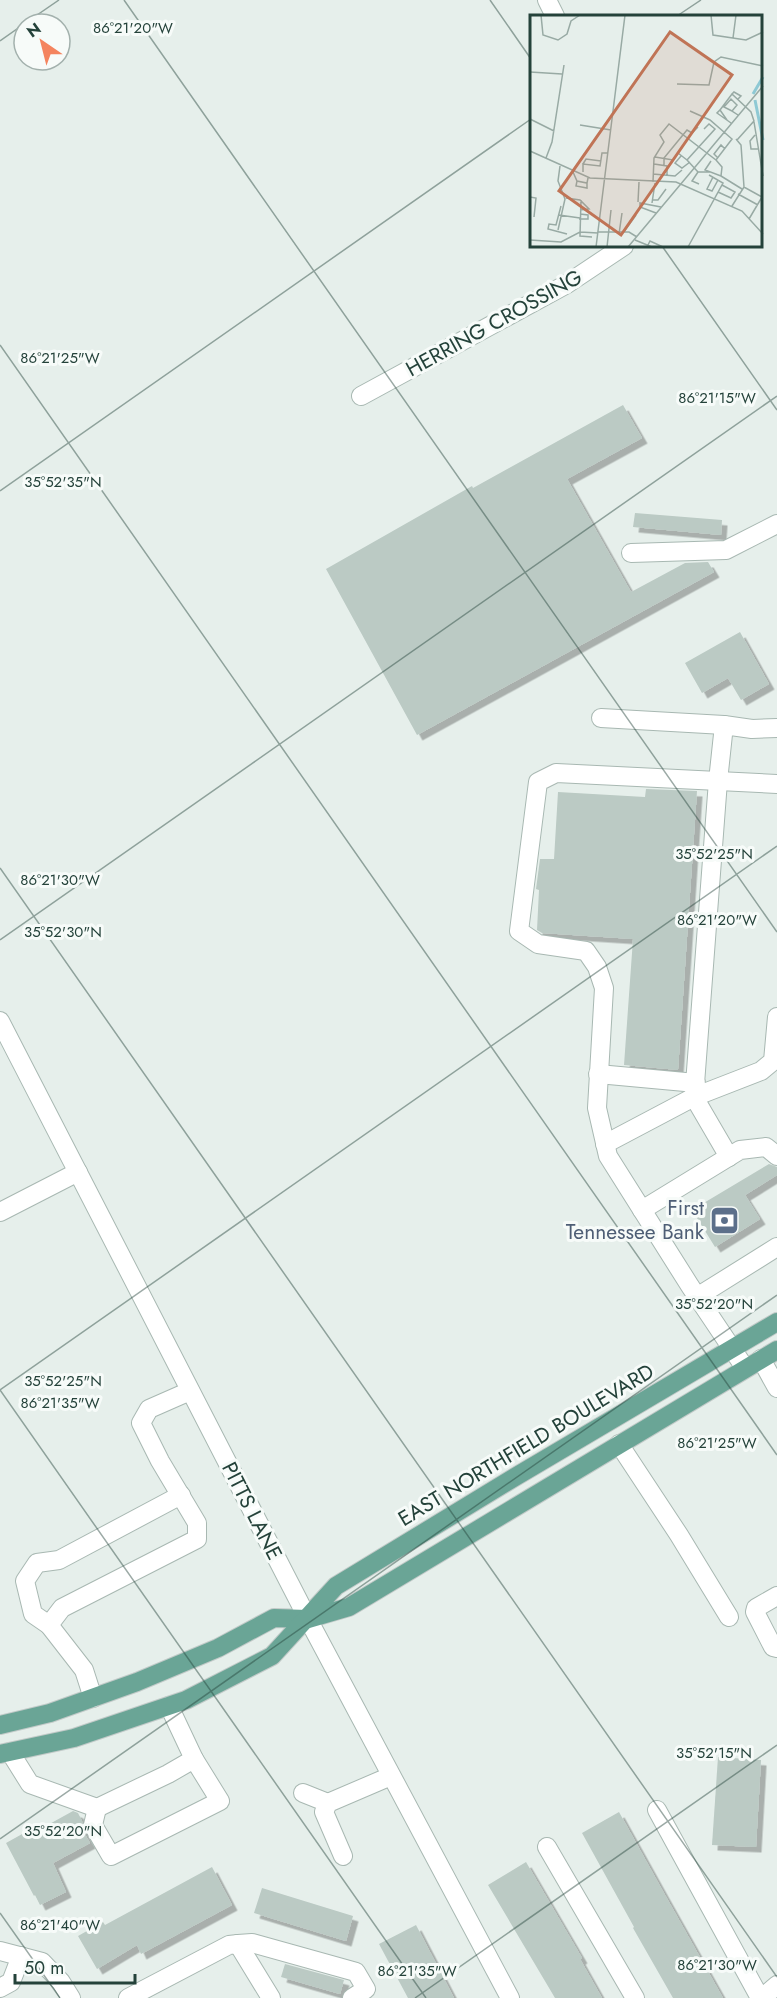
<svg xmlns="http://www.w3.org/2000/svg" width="777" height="1998" font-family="Jost,sans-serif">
<defs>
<filter id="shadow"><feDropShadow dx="5.5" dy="5.5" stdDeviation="0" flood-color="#0004"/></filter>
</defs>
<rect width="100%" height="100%" fill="#e6efeb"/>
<g fill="#bbcac4" filter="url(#shadow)">
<polygon points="623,405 642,438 567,479 631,592 685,563 708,562 714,572 417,735 326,569 472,486 473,488"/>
<polygon points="635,513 722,520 721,535 633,527"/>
<polygon points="740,632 769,684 741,700 728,678 702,693 685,663"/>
<polygon points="646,789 697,791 678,1070 624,1065 633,939 542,933 537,930 539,890 536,889 540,859 554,859 558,792 645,797"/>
<polygon points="769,1164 777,1167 777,1175 745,1195 760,1219 715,1247 692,1210"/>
<polygon points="718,1757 761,1760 756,1847 712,1845"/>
<polygon points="73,1811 78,1813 82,1821 83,1831 90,1843 53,1863 66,1892 40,1905 35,1895 34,1896 6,1843 33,1828 35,1832"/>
<polygon points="619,1812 665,1895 723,1998 673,1998 633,1928 634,1927 582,1833"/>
<polygon points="526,1862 582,1958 580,1959 602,1998 555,1998 488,1885"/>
<polygon points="212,1867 232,1905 141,1954 137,1945 97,1969 78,1936 103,1922 105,1925"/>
<polygon points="262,1888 353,1916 346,1941 254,1913"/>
<polygon points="416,1925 454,1998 408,1998 379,1944"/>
<polygon points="285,1964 344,1980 340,1994 281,1977"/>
</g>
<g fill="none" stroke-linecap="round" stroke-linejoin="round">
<defs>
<g id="minor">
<polyline points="547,0 555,16"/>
<polyline points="361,396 567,284 624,246"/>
<polyline points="631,553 726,550 777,524"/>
<polyline points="601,718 724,725"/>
<polyline points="0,1021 308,1619 510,1998"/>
<polyline points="598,1074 696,1083"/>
<polyline points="605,1144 694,1097 761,1071 773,1061 777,1017"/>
<polyline points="729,1157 694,1097 718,781 724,725 752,729 777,728"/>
<polyline points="642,1210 740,1150 766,1147 777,1156"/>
<polyline points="0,1212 78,1172"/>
<polyline points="697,1297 777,1247"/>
<polyline points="761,1359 777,1388"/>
<polyline points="745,1368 690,1286 608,1156 597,1108 604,988 597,967 586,951 538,944 519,931 538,782 556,773 777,784"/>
<polyline points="619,1444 679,1535 729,1617"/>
<polyline points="777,1596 756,1608 755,1612 773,1647 777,1648"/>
<polyline points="49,1625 33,1614 25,1581 37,1563 59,1560 181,1495"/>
<polyline points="93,1698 84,1670 49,1625 62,1608 197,1539 197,1523 160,1461 141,1423 149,1409 190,1391"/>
<polyline points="10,1752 30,1784 97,1808 168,1774 194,1759 169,1706"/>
<polyline points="303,1793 328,1803"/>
<polyline points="97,1808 93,1825 111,1856 220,1801 194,1759"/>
<polyline points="657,1810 760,1998"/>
<polyline points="547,1847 635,1998"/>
<polyline points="343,1856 324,1812 328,1803 391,1776"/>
<polyline points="238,1944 271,1998"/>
<polyline points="0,1951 42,1962 61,1982 71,1998"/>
<polyline points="0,1988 11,1982 21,1956"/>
<polyline points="128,1998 229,1945 238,1944 252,1943 356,1972 366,1989 352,1998"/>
<polyline points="762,1998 777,1985"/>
</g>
<g id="major">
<polyline points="0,1725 50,1713 137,1682 218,1648 274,1618 308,1619 349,1607 777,1350"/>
<polyline points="0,1754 74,1738 186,1700 272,1656 336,1586 515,1477 777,1322"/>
</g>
</defs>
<use href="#minor" stroke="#a8b8b2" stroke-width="20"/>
<use href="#major" stroke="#c2cac8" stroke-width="20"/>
<use href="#minor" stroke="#fff" stroke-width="18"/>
<use href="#major" stroke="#6aa596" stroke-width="18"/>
</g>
<path fill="none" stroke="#24423a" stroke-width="1.5" stroke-opacity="0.45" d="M124,0L777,932M490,0L531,59M677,16L701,0M24,24L59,0M0,41L24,24M662,246L777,410M0,345L777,1455M0,491L531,119M0,868L777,1977M0,940L777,396M0,1390L426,1998M0,1390L777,846M0,1839L777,1295M0,1913L60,1998M415,1998L777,1745"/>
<defs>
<symbol id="bank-square" viewBox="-11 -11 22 22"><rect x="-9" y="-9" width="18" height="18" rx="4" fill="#5c6f8a" stroke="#f7fbf9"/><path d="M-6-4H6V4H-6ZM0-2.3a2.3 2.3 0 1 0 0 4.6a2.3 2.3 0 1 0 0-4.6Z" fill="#fff"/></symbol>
</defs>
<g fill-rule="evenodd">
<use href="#bank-square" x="708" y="1204" width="33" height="33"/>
</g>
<g text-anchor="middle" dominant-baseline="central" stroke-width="6" stroke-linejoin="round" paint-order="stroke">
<g font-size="21" fill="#24423a" stroke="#f7fbf9">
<text transform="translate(494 323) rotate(-29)">HERRING CROSSING</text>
<text transform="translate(526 1445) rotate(-31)">EAST NORTHFIELD BOULEVARD</text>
<text transform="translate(252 1511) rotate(63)">PITTS LANE</text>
</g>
<g font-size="21" fill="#4e5e75" stroke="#f7fbf9" text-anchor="end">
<text x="704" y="1208">First<tspan x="704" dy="24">Tennessee Bank</tspan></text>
</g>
</g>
<g transform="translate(530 15)">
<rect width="232" height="232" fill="#e6efeb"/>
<path fill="none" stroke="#8ec9d4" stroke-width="3" d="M223,79L233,62M225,85L233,125"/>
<path fill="none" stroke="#98aaa4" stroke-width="1.5" d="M11,0L13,20L28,25L37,19L41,6L50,0M181,0L183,20L216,25L233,17M203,23L206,0M0,57L32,59M147,69L179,70L184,47L191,42L233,51M190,95L202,79M202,96L194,92L201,84L207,90L202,96L208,100M0,104L24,116M197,105L190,95L187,98L201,108M224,107L233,161M50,110L81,115M174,114L179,109L185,114L157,145L168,157H180M225,120L220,126L221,134H228M206,124L211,130L214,172M207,125L224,106L221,97L202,79L204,77L211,81L208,84M0,136L60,163L146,167L212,196L233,219M151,141L145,148L152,153L160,147M125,142L143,145L148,138L157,145M16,143L22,127L34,50M188,143L184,139L191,130L195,134M186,145L192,152L191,161L212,174M181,146L175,155L191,161M53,149L56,144L71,146M124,149L137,151V160M134,150V143L157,115L162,118L168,112M43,157L47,166L57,168L58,163M53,157V149L70,151L72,138H78M168,157L162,166L169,169M123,159L145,161L152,155M183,162L177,174L182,176L188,165M47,166L46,171L57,173V168M123,167L124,143L134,127L130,120L139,109L186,145L202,124L180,105L160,96M188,177L201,183L205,177L192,170M208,179L228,190M0,182L6,183L4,202M36,183L50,185L59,194L50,195M51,185L50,221L62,222M122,185H128L136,174M108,187L109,167M122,188L125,168M31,191L26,210L19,209L18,214L37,219M202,191L214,172L232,182M126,198L110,192V188L131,192M29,200L50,203M49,204H58V200L50,199M219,204L232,182M28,215L35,184L28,166L30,151M68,217H99L107,222M93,218L106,200M89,219L92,198M0,225L31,227L50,217L68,218M105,225L122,232M118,230L120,226L133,232M66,232L95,0M77,232L81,195M98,232L233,71M158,232L193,168L179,160"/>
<path fill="#c07456" fill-opacity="0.15" stroke="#c07456" stroke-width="3" d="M140,17L202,60L91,220L29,176Z"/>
<rect width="232" height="232" fill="none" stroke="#24423a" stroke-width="3"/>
</g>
<g font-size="15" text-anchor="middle" fill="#24423a" stroke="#f7fbf9" stroke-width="6" stroke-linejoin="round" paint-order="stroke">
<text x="133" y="33">86°21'20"W</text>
<text x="60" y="363">86°21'25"W</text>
<text x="717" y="403">86°21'15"W</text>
<text x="63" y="487">35°52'35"N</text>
<text x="714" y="859">35°52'25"N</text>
<text x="60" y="885">86°21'30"W</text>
<text x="717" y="925">86°21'20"W</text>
<text x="63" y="937">35°52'30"N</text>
<text x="714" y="1309">35°52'20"N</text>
<text x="63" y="1386">35°52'25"N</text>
<text x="60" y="1408">86°21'35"W</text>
<text x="717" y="1448">86°21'25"W</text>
<text x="714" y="1758">35°52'15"N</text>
<text x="63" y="1836">35°52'20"N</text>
<text x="60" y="1930">86°21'40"W</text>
<text x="717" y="1970">86°21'30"W</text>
<text x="417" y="1976">86°21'35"W</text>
</g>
<g transform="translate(42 42) rotate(325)"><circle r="28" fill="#f7fbf9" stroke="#a3b1ad" stroke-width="1.5"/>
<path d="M0-4.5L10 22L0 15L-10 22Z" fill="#f4845f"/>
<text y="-9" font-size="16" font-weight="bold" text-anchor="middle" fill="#24423a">N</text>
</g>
<path d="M15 1974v9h120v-9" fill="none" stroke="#24423a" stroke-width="3"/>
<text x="24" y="1974" font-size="18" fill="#24423a" stroke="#f7fbf9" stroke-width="4.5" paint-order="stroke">50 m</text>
</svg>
